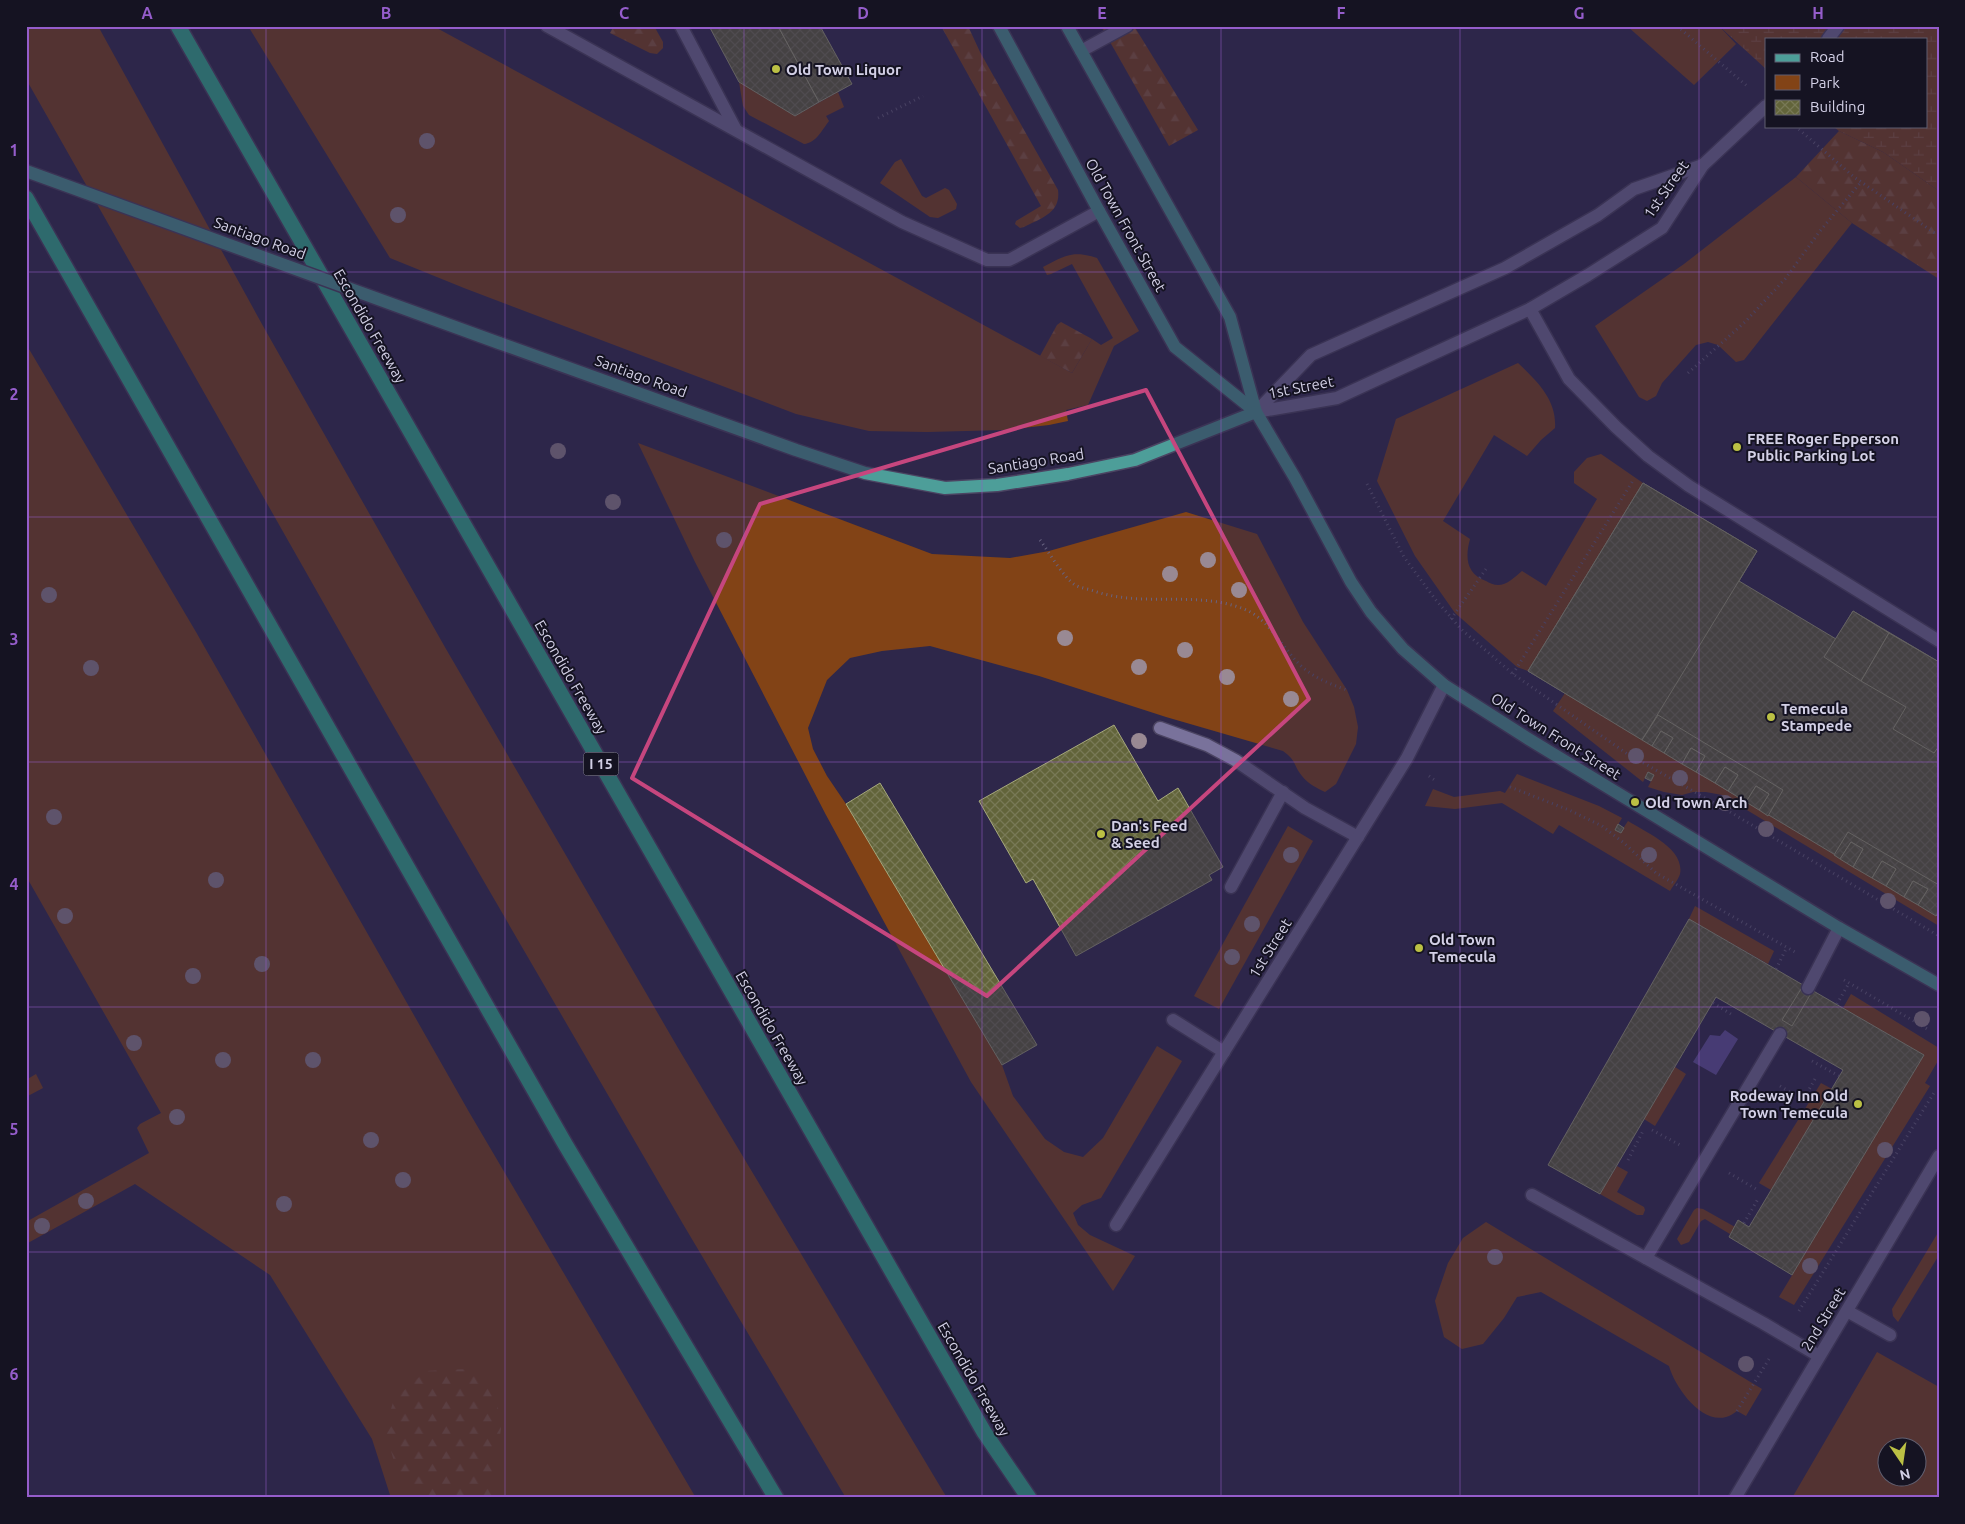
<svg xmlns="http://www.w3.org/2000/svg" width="1965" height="1524" font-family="Ubuntu,sans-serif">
<defs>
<pattern id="forest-firs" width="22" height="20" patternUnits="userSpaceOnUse" patternTransform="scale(1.25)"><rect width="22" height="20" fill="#824316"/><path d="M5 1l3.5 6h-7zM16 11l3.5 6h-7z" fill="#935d38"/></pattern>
<pattern id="wetland-marsh" width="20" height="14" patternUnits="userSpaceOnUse" patternTransform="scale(1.25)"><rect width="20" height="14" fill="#824316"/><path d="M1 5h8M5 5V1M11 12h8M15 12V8" fill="none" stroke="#935d38"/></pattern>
<pattern id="building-cross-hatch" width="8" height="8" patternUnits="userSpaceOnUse" patternTransform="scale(1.25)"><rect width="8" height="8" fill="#62643a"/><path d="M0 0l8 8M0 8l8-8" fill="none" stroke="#787956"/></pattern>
</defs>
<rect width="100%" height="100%" fill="#2e274a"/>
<g fill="#824316" fill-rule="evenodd">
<polygon points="26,26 98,26 263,326 446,649 678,1048 947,1498 846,1498 683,1224 386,713 26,79"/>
<path d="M248,26H433L1072,373L1092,339L1101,345L1113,338L1072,264L1051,274L1047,275L1043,267C1065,256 1072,250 1097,258L1139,331L1114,346L1088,405L1066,410L1068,421L1049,425L1005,430L927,432L869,431L796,414L464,288L390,258Z"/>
<polygon points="1627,26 1719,26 1736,44 1694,85"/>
<path d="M739,82L795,116L838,92L844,107L826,116L829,121C822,130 816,143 804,144L749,115L743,106Z"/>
<polygon points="901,159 922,196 926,198 945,188 949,190 957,204 956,209 938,218 930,217 880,183 895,162"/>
<polygon points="1796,177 1852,223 1744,360 1736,362 1718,345 1708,342 1696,345 1662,383 1656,396 1647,401 1639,397 1595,326 1684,264"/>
<polygon points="26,344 196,632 469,1112 696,1498 391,1498 372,1439 270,1275 135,1184 26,1244 26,1222 149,1153 137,1128 140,1124 161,1113 26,876"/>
<path d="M1518,363C1537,381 1557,400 1555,428L1541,440L1527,456L1494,435L1443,521L1470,539C1465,557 1466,574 1486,581C1489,583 1494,585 1498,585C1507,585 1515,577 1522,571L1546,586L1597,499L1574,483V472L1587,458L1601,454L1643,483L1528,671L1517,667L1455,613L1415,556L1377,481L1396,419Z"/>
<path d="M638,443L932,554L1010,558L1049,551L1186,512L1257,534L1303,622L1347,690L1354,707L1358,727L1356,744L1336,784L1325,792C1317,788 1308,784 1302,776C1293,765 1297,761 1283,751L1166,717L1039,676L930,646L882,651L850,658L827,680L808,728L813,749L827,776L846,804L1002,1065L1013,1096L1045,1139L1064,1152L1083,1157L1103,1138L1157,1046L1182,1061L1101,1198L1082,1205L1073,1213L1078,1225L1090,1235L1135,1256L1113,1291L971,1082L826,815L695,562Z"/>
<polygon points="1565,693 1939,917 1939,926 1722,795 1706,792 1693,792 1682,795 1664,792 1648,787 1654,775 1648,772 1643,782 1553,711"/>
<path d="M1517,774L1599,806L1622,818L1615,830L1620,833L1628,821C1645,832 1685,848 1680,874C1678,880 1673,886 1670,891L1559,825L1553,834L1502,803L1455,809L1425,806L1433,789L1454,797L1500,791L1505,793Z"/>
<polygon points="1288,826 1313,841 1219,1009 1194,996"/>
<polygon points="1695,906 1774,951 1768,964 1689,919"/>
<polygon points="1851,994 1939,1048 1939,1059 1925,1083 1930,1086 1794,1305 1779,1297 1924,1055 1843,1008"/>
<polygon points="1675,1067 1686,1074 1655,1126 1644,1119"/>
<polygon points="36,1074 43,1088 26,1097 26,1080"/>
<polygon points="1821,1083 1832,1089 1771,1190 1759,1183"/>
<polygon points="1617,1166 1628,1172 1617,1192 1644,1207 1645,1210 1643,1215 1637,1215 1600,1194"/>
<polygon points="1697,1208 1703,1209 1735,1227 1730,1234 1705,1219 1701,1221 1689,1242 1681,1245 1677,1239 1694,1210"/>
<path d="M1486,1222L1762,1389L1746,1416L1737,1411C1734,1413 1730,1416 1726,1417C1701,1424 1675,1387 1669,1366L1541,1292L1517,1297L1504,1318L1483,1344L1462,1349L1444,1337L1435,1301L1448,1263L1463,1238Z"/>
<polygon points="1939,1231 1939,1255 1898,1322 1893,1316 1892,1309"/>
<path d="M1877,1352L1939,1387V1498H1792ZM1888,1446H1918V1476H1888Z"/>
</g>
<g fill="url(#forest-firs)">
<polygon points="614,26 654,26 663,42 663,48 657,54 650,53 610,33"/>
<path d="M941,26H968L980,52L1058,190C1061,213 1041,218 1024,227L1020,228L1015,224L1016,221L1041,206Z"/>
<polygon points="1101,26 1134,26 1198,130 1169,146"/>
<polygon points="1839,131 1883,152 1939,191 1939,279 1852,223 1796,177"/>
<polygon points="1061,322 1092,339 1072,373 1040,356 1057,325"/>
<polygon points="467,1369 496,1394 501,1429 494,1473 494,1498 414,1498 398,1476 385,1429 394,1399 426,1371"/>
</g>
<polygon fill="url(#wetland-marsh)" points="1719,26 1939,26 1939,191 1883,152 1839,131 1833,126 1926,126 1926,39 1766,39 1766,69"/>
<polygon fill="#6756a6" points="1725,1030 1738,1039 1716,1075 1693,1062 1710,1035 1720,1036"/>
<g fill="url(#building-cross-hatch)" stroke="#a6a97c">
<polygon points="709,26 778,26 819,102 795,116 739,82"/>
<polygon points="778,26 820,26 852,84 819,102"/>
<polygon points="1643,483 1757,551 1739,581 1836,639 1853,611 1939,662 1939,917 1528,671"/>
<polygon points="1643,483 1757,551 1642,740 1528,671"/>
<polygon points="1853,611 1889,633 1861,681 1824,657"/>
<polygon points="1889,633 1939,662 1939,746 1934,753 1893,729 1906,707 1861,681"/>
<polygon points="1658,715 1783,790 1768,816 1759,810 1769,794 1756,786 1746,802 1728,791 1738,775 1725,767 1715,783 1696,772 1705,756 1691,748 1682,764 1664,753 1673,738 1661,731 1652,746 1642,740"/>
<polygon points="1114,725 1158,801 1178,788 1223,867 1209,875 1212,880 1076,956 1033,879 1026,883 979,801"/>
<polygon points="1661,731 1673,738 1664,753 1652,746"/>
<polygon points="1691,748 1705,756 1696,772 1682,764"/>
<polygon points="1725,767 1738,775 1728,791 1715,783"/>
<polygon points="1648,772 1654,775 1651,781 1645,778"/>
<polygon points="880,783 1037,1045 1002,1065 846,804"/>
<polygon points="1756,786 1769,794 1759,810 1746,802"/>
<polygon points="1618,824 1624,828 1621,833 1615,830"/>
<polygon points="1848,832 1939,885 1939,911 1936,916 1918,905 1928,889 1913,881 1904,897 1886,886 1896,869 1882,861 1872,878 1853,867 1863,849 1851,842 1840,859 1834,855"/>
<polygon points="1851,842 1863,849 1853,867 1840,859"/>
<polygon points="1882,861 1896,869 1886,886 1872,878"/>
<polygon points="1913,881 1928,889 1918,905 1904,897"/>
<polygon points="1689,919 1924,1055 1792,1275 1729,1237 1738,1220 1749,1227 1843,1070 1716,997 1600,1194 1548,1165"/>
<polygon points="1801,989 1810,995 1792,1026 1782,1020"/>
</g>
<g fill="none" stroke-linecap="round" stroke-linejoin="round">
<defs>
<g id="minor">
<polyline points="547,26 902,222 987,260 1009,260 1013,258 1099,211"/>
<polyline points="681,26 736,130"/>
<polyline points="1828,39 1838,26"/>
<polyline points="1081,51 1127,26"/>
<polyline points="1530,309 1569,379 1616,427 1648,456 1689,486 1939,641"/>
<polyline points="1256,412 1337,398 1530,309 1588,275 1662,228 1703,165 1766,106"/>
<polyline points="1256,412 1311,355 1505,268 1598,215 1634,189 1703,165"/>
<polyline points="1160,728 1207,745 1235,760 1305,808 1358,837"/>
<polyline points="1231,887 1283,792"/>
<polyline points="1808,988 1839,928"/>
<polyline points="1173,1020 1224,1052"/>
<polyline points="1532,1195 1763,1323 1819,1356"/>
<polyline points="1116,1225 1407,758 1444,685"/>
<polyline points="1646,1258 1780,1034"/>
<polyline points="1847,1311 1890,1335"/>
<polyline points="1735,1498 1939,1156"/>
</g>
<g id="major">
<polyline points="999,26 1099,211 1175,347 1256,412"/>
<polyline points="1067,26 1230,317 1256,412 1295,478 1351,582 1371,612 1403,649 1444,685 1527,738 1839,928 1939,985"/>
<polyline points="499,343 796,450 865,473 945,488 997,485 1068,474 1135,460 1256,412"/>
</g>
<g id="highway">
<polyline points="178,26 984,1432 1029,1498"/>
<polyline points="26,198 565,1144 776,1498"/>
</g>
</defs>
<use href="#minor" stroke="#4b4462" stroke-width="15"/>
<use href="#major" stroke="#4b4462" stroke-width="15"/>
<use href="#highway" stroke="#4b4462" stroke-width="18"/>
<g stroke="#686381" stroke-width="3" stroke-dasharray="1 4" stroke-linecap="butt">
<polyline points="1677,26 1747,86"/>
<polyline points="878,118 923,96"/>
<polyline points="1795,126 1854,177 1939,236"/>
<polyline points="1688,373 1745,322 1785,279 1820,231 1861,182"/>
<polyline points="1367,484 1404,557 1435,599 1461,629 1513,674 1626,753 1730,812 1939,936"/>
<path d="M1040,540C1049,552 1063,577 1075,585C1081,588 1088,589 1094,591C1143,608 1195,590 1244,609C1269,619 1282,647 1300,665C1314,678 1330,684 1347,690"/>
<polyline points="1451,619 1486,569"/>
<polyline points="1513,674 1634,479"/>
<polyline points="1429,776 1436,781"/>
<polyline points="1510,787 1569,810 1602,826 1624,843 1656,873 1795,952"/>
<polyline points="1776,969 1787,947"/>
<polyline points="1844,980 1929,1030"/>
<polyline points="1713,1003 1734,1016"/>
<polyline points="1837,1004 1849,983"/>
<polyline points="1812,1061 1839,1076"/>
<polyline points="1780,1086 1803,1100 1815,1079"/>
<polyline points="1652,1130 1680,1145"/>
<polyline points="1628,1160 1643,1131"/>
<polyline points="1729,1173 1756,1189"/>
<polyline points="1744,1223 1758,1199"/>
<polyline points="1799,1311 1935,1091"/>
<polyline points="1737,1411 1769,1359"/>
</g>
<use href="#minor" stroke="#79729b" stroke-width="12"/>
<use href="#major" stroke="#4d9e99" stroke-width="12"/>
<use href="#highway" stroke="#2fbc98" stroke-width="15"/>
<defs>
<polyline id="major-bridge" points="26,171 499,343"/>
</defs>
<use href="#major-bridge" stroke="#4b4462" stroke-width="15" stroke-linecap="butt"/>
<use href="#major-bridge" stroke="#4d9e99" stroke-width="12"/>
</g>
<g fill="#998993">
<circle cx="427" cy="141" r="8"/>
<circle cx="398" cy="215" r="8"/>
<circle cx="558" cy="451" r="8"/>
<circle cx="613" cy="502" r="8"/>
<circle cx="724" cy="540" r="8"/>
<circle cx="1208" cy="560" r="8"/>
<circle cx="1170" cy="574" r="8"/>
<circle cx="1239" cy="590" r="8"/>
<circle cx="49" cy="595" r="8"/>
<circle cx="1065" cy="638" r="8"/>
<circle cx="1185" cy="650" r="8"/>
<circle cx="1139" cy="667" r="8"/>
<circle cx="91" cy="668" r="8"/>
<circle cx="1227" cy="677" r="8"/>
<circle cx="1291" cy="699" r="8"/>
<circle cx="1139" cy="741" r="8"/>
<circle cx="1636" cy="756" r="8"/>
<circle cx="1680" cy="778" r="8"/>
<circle cx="1725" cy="803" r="8"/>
<circle cx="54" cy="817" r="8"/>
<circle cx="1766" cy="829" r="8"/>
<circle cx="1291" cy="855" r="8"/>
<circle cx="1649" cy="855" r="8"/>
<circle cx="216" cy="880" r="8"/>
<circle cx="1888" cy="901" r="8"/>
<circle cx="65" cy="916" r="8"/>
<circle cx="1252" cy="924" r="8"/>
<circle cx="1232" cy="957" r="8"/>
<circle cx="262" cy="964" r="8"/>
<circle cx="193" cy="976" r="8"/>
<circle cx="1922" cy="1019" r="8"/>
<circle cx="134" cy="1043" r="8"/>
<circle cx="223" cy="1060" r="8"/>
<circle cx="313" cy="1060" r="8"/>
<circle cx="177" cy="1117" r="8"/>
<circle cx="371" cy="1140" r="8"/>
<circle cx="1885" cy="1150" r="8"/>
<circle cx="403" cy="1180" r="8"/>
<circle cx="86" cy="1201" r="8"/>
<circle cx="284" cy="1204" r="8"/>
<circle cx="42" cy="1226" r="8"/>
<circle cx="1495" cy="1257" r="8"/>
<circle cx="1810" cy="1266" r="8"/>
<circle cx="1746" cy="1364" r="8"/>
</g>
<path d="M0 0H1965V1524H0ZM1146,390L1309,699L987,996L632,778L760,504Z" fill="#2e274a" fill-opacity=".55" fill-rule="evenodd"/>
<path fill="none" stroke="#c6467e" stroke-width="4" stroke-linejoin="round" d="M1146,390L1309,699L987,996L632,778L760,504Z"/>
<path fill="none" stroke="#955dcb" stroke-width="1" stroke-opacity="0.55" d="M266,26V1498M505,26V1498M744,26V1498M982,26V1498M1221,26V1498M1460,26V1498M1699,26V1498M26,272H1939M26,517H1939M26,762H1939M26,1007H1939M26,1252H1939"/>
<g fill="#bbc044" stroke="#151322" stroke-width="2">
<circle cx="776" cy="69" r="5"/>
<circle cx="1737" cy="447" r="5"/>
<circle cx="1771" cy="717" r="5"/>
<circle cx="1635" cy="802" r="5"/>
<circle cx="1101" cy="834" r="5"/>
<circle cx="1419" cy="948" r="5"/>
<circle cx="1858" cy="1104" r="5"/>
</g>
<g text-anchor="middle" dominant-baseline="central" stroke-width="4" stroke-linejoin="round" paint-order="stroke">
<rect fill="#151322" stroke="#9a97ab" stroke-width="1" x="583.5" y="752.5" width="35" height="23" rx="4"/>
<g font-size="14" font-weight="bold" fill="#d3d0e6">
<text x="601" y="764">I 15</text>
</g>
<g font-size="15" font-weight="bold" fill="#d3d0e6" stroke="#151322" text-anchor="start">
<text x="786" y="69">Old Town Liquor</text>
<text x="1747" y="438">FREE Roger Epperson<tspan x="1747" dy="17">Public Parking Lot</tspan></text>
<text x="1781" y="708">Temecula<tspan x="1781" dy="17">Stampede</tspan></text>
<text x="1645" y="802">Old Town Arch</text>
<text x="1111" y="825">Dan's Feed<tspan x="1111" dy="17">&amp; Seed</tspan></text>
<text x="1429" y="939">Old Town<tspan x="1429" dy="17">Temecula</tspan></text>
<text x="1848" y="1095" text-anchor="end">Rodeway Inn Old<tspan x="1848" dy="17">Town Temecula</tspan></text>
</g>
<g font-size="15" fill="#d3d0e6" stroke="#151322">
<text transform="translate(1666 189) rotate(-55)">1st Street</text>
<text transform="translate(1126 225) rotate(61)">Old Town Front Street</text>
<text transform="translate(260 238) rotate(20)">Santiago Road</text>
<text transform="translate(370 326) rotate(60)">Escondido Freeway</text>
<text transform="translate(641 376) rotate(20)">Santiago Road</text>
<text transform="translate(1301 387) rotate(-11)">1st Street</text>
<text transform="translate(1036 461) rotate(-9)">Santiago Road</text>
<text transform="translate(571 677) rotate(60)">Escondido Freeway</text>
<text transform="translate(1556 736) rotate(32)">Old Town Front Street</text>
<text transform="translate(1270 948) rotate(-58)">1st Street</text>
<text transform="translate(772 1028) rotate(60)">Escondido Freeway</text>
<text transform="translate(1823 1319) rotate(-59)">2nd Street</text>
<text transform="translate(974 1379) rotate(60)">Escondido Freeway</text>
</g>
</g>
<rect width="1965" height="1524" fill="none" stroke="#151322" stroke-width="55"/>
<rect x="1765" y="38" width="162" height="90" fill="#151322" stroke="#615f70"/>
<rect x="1775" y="54" width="25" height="8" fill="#4d9e99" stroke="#615f70"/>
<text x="1810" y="62" font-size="15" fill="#d3d0e6">Road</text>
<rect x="1775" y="75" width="25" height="15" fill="#824316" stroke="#615f70"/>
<text x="1810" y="88" font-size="15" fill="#d3d0e6">Park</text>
<rect x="1775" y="100" width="25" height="15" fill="url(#building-cross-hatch)" stroke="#615f70"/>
<text x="1810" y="112" font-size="15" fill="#d3d0e6">Building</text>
<g transform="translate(1902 1462) rotate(167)"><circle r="24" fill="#151322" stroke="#615f70"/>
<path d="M0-4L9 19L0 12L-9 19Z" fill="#bbc044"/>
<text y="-8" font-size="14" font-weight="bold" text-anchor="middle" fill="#d3d0e6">N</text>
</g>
<rect x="28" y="28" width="1910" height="1468" fill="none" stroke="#955dcb" stroke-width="2"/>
<g font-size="16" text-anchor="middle" font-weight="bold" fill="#955dcb">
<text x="147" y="19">A</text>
<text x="386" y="19">B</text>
<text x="624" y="19">C</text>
<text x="863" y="19">D</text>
<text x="1102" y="19">E</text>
<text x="1341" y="19">F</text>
<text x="1579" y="19">G</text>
<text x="1818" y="19">H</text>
<text x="14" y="156">1</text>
<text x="14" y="400">2</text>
<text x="14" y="645">3</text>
<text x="14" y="890">4</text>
<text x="14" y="1135">5</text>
<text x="14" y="1380">6</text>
</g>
</svg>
